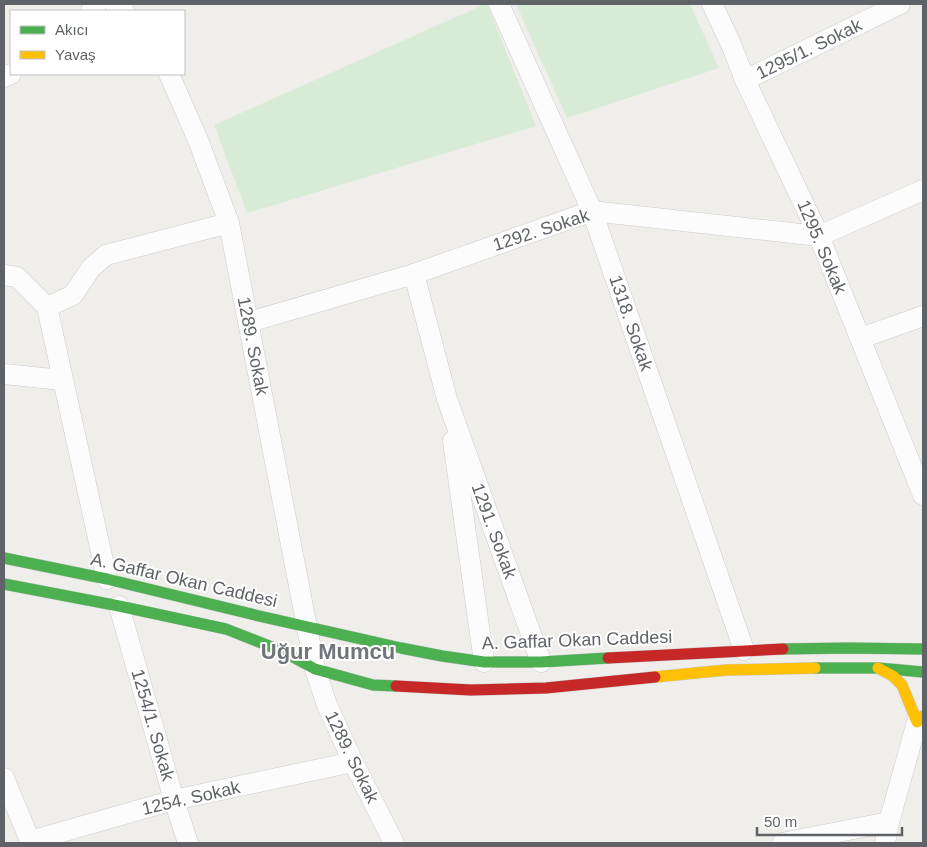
<svg xmlns="http://www.w3.org/2000/svg" width="927" height="847" font-family="Helvetica,sans-serif">
<rect width="100%" height="100%" fill="#efeeea"/>
<g fill="#d8ebd6">
<polygon points="485,4 487,4 536,126 247,213 214,125"/>
<polygon points="516,4 690,4 719,68 567,118"/>
</g>
<g fill="none" stroke-linecap="round" stroke-linejoin="round">
<defs>
<g id="street">
<polyline points="115,4 124,11"/>
<polyline points="499,4 592,211 744,650"/>
<polyline points="712,4 731,44 745,80 819,236 923,495"/>
<polyline points="91,11 97,4"/>
<polyline points="169,74 198,140 229,223 315,669 327,705 353,762 394,843"/>
<polyline points="4,77 11,74"/>
<polyline points="745,80 900,4"/>
<polyline points="414,274 447,399 541,662"/>
<polyline points="4,275 17,277 47,307"/>
<polyline points="249,322 414,274 592,211 819,236 923,190"/>
<polyline points="861,338 923,316"/>
<polyline points="4,374 62,380"/>
<polyline points="453,441 484,662"/>
<polyline points="107,579 47,307 73,295 91,268 106,255 229,223"/>
<polyline points="119,606 174,800 188,843"/>
<polyline points="4,778 31,843"/>
<polyline points="30,841 174,800 353,762"/>
<polyline points="782,843 889,822"/>
<polyline points="885,843 889,822 917,722"/>
</g>
<g id="fast">
<polyline points="4,558 107,579 255,615 401,648 442,656 484,662 541,662 608,658"/>
<polyline points="4,584 119,606 226,629 282,651 315,669 373,685 396,686"/>
<polyline points="783,649 848,648 923,649"/>
<polyline points="815,668 878,668 923,672"/>
</g>
<g id="slow">
<polyline points="878,668 893,676 902,685 917,722 923,716"/>
<polyline points="655,677 726,670 815,668"/>
</g>
<g id="jam">
<polyline points="608,658 783,649"/>
<polyline points="396,686 471,690 546,688 655,677"/>
</g>
</defs>
<use href="#street" stroke="#cbcccc" stroke-width="21"/>
<use href="#fast" stroke="#cacacb" stroke-width="12"/>
<use href="#slow" stroke="#cacacb" stroke-width="12"/>
<use href="#jam" stroke="#cacacb" stroke-width="12"/>
<use href="#street" stroke="#fdfcfc" stroke-width="20"/>
<use href="#fast" stroke="#4caf50" stroke-width="11"/>
<use href="#slow" stroke="#ffc107" stroke-width="11"/>
<use href="#jam" stroke="#c62828" stroke-width="11"/>
</g>
<g text-anchor="middle" dominant-baseline="central" stroke-width="4" stroke-linejoin="round" paint-order="stroke">
<g font-size="18" fill="#5f6368" stroke="#fff">
<text transform="translate(809 49) rotate(-26)">1295/1. Sokak</text>
<text transform="translate(541 230) rotate(-18)">1292. Sokak</text>
<text transform="translate(822 247) rotate(67)">1295. Sokak</text>
<text transform="translate(631 323) rotate(71)">1318. Sokak</text>
<text transform="translate(253 346) rotate(79)">1289. Sokak</text>
<text transform="translate(494 531) rotate(70)">1291. Sokak</text>
<text transform="translate(184 580) rotate(13)">A. Gaffar Okan Caddesi</text>
<text transform="translate(577 640) rotate(-2)">A. Gaffar Okan Caddesi</text>
<text transform="translate(153 725) rotate(74)">1254/1. Sokak</text>
<text transform="translate(352 757) rotate(64)">1289. Sokak</text>
<text transform="translate(191 798) rotate(-13)">1254. Sokak</text>
</g>
<g font-size="22" font-weight="bold" fill="#70757a" stroke="#fff">
<text x="328" y="651">Uğur Mumcu</text>
</g>
</g>
<rect width="927" height="847" fill="none" stroke="#5f6368" stroke-width="10"/>
<rect x="10" y="10" width="175" height="65" fill="#ffffff" stroke="#bfc1c3"/>
<rect x="20" y="26" width="25" height="8" fill="#4caf50" stroke="#bfc1c3"/>
<text x="55" y="35" font-size="15" fill="#5f6368">Akıcı</text>
<rect x="20" y="51" width="25" height="8" fill="#ffc107" stroke="#bfc1c3"/>
<text x="55" y="60" font-size="15" fill="#5f6368">Yavaş</text>
<path d="M757 827v8h145v-8" fill="none" stroke="#5f6368" stroke-width="2.5"/>
<text x="764" y="827" font-size="15" fill="#5f6368" stroke="#ffffff" stroke-width="4" paint-order="stroke">50 m</text>
</svg>
